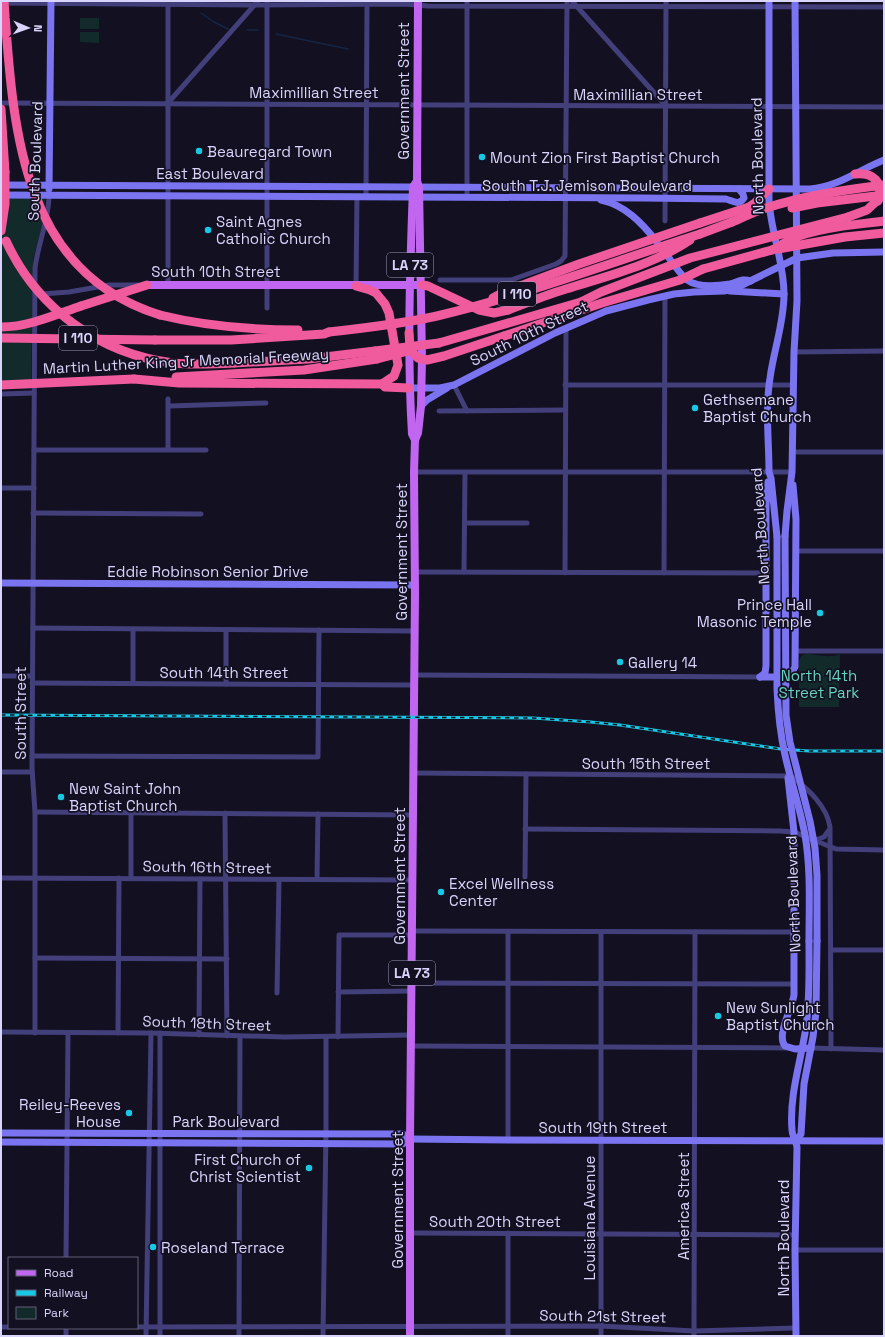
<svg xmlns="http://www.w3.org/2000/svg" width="885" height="1337" font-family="'Space Grotesk',sans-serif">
<rect width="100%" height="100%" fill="#131021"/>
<g fill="#132a2a">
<rect x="80" y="18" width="19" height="11"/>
<polygon points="80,32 99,32 99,43 80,42"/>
<polygon points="1,197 44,198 45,200 43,222 33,260 31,388 30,389 1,389"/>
<path d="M806,654C818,654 828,659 840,654L839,707H799V661L801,656Z"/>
</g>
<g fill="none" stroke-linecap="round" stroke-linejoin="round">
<g stroke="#142646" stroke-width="1.5">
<polyline points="201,13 214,22 228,29"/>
<polyline points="247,30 258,30"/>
<polyline points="276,34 348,49"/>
</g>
<g stroke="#433f7b" stroke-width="5">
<polyline points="572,1 666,106"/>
<polyline points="3,3 254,5 404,4 428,6 884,7"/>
<polyline points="1,103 884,107"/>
<polyline points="168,103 258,1"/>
<polyline points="366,196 367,1"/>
<polyline points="467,197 467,1"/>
<polyline points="665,221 666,1"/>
<polyline points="440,280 511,280 556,264 561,261 565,256 567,1"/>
<polyline points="168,285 168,1"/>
<polyline points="356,286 357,196"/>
<polyline points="42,294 69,292 109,285 138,285"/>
<polyline points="267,308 267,1"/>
<polyline points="794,352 884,351"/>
<polyline points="454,385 467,411"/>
<polyline points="565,385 793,385"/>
<polyline points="1,394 34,393"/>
<polyline points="169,406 266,403"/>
<polyline points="439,411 565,410"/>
<polyline points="168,449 168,399"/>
<polyline points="34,450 206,450"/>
<polyline points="793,452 884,452"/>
<polyline points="414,472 792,472"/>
<polyline points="1,488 34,488"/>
<polyline points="33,513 201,514"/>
<polyline points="465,523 527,523"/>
<polyline points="796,551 884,551"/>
<polyline points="415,572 766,573"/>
<polyline points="464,572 465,473"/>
<polyline points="565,573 566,328"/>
<polyline points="664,573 665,296"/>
<polyline points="33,628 415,631"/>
<polyline points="226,630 226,684"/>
<polyline points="796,651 884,651"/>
<polyline points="415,675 760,677"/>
<polyline points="1,676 32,676"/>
<polyline points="32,683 415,685"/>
<polyline points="133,683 133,629"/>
<polyline points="32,756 318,757 319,630"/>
<polyline points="1,772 32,772"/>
<path d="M413,773L791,776C808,789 827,806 830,827L831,1049"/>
<polyline points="35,812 413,815"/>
<polyline points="225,813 227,1036"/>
<polyline points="525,829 780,831 794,832 836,849 884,850"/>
<polyline points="813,841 824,837 829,830"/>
<polyline points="525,877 526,774"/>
<polyline points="1,878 413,880"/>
<polyline points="131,878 131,813"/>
<polyline points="317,879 318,814"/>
<polyline points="412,931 794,932"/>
<polyline points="831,950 884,950"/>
<polyline points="35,958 227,959"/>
<polyline points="412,983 794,984"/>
<polyline points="338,992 412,991"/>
<polyline points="277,993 279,880"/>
<polyline points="1,1032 151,1033 284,1037 412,1035"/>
<path d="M35,1033V812L32,768L35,268C38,243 49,220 49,195"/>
<polyline points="118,1033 119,878"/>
<polyline points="160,1033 160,1336"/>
<polyline points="199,1035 200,879"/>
<polyline points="338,1037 339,935 412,935"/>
<polyline points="412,1046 789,1048"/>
<polyline points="811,1048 884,1050"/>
<polyline points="508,1140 508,932"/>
<polyline points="411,1233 795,1235"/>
<polyline points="795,1250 884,1250"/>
<polyline points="66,1258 68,1033"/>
<polyline points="1,1327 9,1327"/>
<polyline points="137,1327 601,1326 694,1331 795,1328"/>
<polyline points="66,1336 66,1328"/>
<polyline points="146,1336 151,1033"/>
<polyline points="239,1336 240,1037"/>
<polyline points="323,1336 326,1129 326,1037"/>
<polyline points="508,1336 508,1233"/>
<polyline points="601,1336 601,932"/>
<polyline points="694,1336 695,932"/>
</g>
<g stroke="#7b74f1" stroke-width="7">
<path d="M769,1V201C771,233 784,262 784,294C784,323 774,349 770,378C765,409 769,441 769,472L771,478L777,537"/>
<path d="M1,185L810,189C837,187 859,170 884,160"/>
<polyline points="49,189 51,1"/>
<path d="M1,195L643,198L726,199C733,201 739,206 744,198L743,194L739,189"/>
<path d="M601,200C625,205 642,223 657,242"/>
<path d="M663,250C671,260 678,272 687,280C698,288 717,286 730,284C738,282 742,278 751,281"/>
<polyline points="730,291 784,294"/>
<polyline points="409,388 440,388 454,385 555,333 606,311 648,300 674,294 694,292 724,291 736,288 797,258 833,253 884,252"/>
<polyline points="421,406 427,400 447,388"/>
<polyline points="785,536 787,511 792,472 794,352 797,301 795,1"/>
<polyline points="1,583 415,585"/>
<path d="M760,677C771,677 790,679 795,667L796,519L793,485"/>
<polyline points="760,677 765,673 766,666 766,505 768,482"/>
<path d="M788,778L794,832V995C792,1009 776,1035 785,1046L795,1049L811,1048"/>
<polyline points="1,1133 403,1134 410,1139"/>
<polyline points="410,1139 508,1140 884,1141"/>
<polyline points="796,1141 801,1134 804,1084 813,1037 816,1012 817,941"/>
<polyline points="1,1142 403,1144 410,1139"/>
<path d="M796,1336L795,1250L797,1147C796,1140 792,1136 792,1130C789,1095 801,1061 806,1027C810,999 809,970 809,941"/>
</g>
<g stroke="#c066f0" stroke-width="8">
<polyline points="147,285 422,285"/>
<path d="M415,440L412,434C407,351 410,270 413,187L417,181"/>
<polyline points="410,1336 410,1139 415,594 414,472 415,440 418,433 421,406 422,359 419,187 417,181 418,1"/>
</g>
<g stroke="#ef5b9d" stroke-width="9">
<polyline points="1,109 5,172"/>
<path d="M855,174C873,172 884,182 878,201"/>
<polyline points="848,217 867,210 881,197"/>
<polyline points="700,223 749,207 755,203 769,189"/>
<polyline points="700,234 732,222"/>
<polyline points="703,269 772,250"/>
<polyline points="422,285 428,286 479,310 494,313 508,310"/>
<polyline points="356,286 370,290 376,293 385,304 389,313 398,365 394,376 382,384"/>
<polyline points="81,306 147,285"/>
<path d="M160,315C205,326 251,330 298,330"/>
<polyline points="409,333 410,346 414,354 418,358 427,360 444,356 504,336"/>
<polyline points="155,340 231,340 324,334 329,332"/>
<polyline points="439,343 581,302"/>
<polyline points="234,363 308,359 375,351"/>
<polyline points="176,377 304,370 377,359"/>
<polyline points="134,379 179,383 382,384 385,387 409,388"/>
</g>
<defs>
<polyline id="rail" points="1,715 533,718 591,722 620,725 781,749 809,751 884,751"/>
</defs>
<use href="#rail" stroke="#17c9e4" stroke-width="3"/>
<use href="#rail" stroke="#131021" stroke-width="1.5" stroke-dasharray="4.5" stroke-linecap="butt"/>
<g stroke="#7b74f1" stroke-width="7">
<polyline points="785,536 786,715 790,742 810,821 815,848 817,875 817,941"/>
<path d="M777,537V689C778,711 780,733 785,755C791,782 800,808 805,835C811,870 809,906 809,941"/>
</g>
<g stroke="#ef5b9d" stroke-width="9">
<path d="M4,1C13,125 19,271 160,315"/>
<polyline points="792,208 817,203 884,195"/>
<path d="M732,222C742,218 753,212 763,209C802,196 843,190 884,185"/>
<polyline points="1,231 5,204 5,172"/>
<path d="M6,241C37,308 99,354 173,363C194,365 214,364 234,363"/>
<polyline points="778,249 845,237 884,233"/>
<path d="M772,250C779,247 785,242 791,239C820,227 854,225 884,221"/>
<polyline points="493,298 504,292 579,264 700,223"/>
<polyline points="581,302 601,292 690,258 848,217"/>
<path d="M508,310C527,303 546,295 566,289C607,276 653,265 690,240"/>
<path d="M1,327C28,327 55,315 81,306"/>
<path d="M329,332C365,328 401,324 437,316C526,295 612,262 700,234"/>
<polyline points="504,336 602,303 680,280 703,269"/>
<polyline points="1,338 155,340"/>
<polyline points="375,351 439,343"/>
<polyline points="377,359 412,350"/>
<polyline points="1,385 134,379"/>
</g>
</g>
<g fill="#17c9e4" stroke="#131021" stroke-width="1.5">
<circle cx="199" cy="151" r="4"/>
<circle cx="482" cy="157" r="4"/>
<circle cx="208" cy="230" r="4"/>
<circle cx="695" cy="408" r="4"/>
<circle cx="820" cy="613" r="4"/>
<circle cx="620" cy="662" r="4"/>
<circle cx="61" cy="797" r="4"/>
<circle cx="441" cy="892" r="4"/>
<circle cx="718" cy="1016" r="4"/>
<circle cx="129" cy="1113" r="4"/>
<circle cx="309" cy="1168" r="4"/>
<circle cx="153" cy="1247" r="4"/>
</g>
<g text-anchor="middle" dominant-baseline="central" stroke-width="3.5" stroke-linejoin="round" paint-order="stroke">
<g fill="#131021" stroke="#9e99ba" stroke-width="1">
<rect x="387" y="253" width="46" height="24" rx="3"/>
<rect x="498" y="282" width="38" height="24" rx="3"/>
<rect x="59" y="326" width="38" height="24" rx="3"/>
<rect x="389" y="961" width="46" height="24" rx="3"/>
</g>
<g font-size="14" font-weight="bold" fill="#d9d4fb">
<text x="410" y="265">LA 73</text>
<text x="517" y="294">I 110</text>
<text x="78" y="338">I 110</text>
<text x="412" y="973">LA 73</text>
</g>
<g font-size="15" fill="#d9d4fb" stroke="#131021">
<text transform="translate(403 91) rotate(-90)">Government Street</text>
<text x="314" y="92">Maximillian Street</text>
<text x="638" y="94">Maximillian Street</text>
<text transform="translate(757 156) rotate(-91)">North Boulevard</text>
<text transform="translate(35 161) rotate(-88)">South Boulevard</text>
<text x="210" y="173">East Boulevard</text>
<text x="587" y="185">South T.J. Jemison Boulevard</text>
<text x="216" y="271">South 10th Street</text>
<text transform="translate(529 333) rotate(-26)">South 10th Street</text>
<text transform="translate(186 361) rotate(-3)">Martin Luther King Jr Memorial Freeway</text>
<text transform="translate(760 526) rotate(-94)">North Boulevard</text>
<text transform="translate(401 552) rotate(-90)">Government Street</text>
<text x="208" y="571">Eddie Robinson Senior Drive</text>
<text x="224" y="672">South 14th Street</text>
<text transform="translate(20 713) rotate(-90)">South Street</text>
<text x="646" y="763">South 15th Street</text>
<text transform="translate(207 867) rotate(1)">South 16th Street</text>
<text transform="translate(399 876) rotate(-90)">Government Street</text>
<text transform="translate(793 894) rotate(-92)">North Boulevard</text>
<text transform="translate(207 1023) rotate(2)">South 18th Street</text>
<text x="226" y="1121">Park Boulevard</text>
<text x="603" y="1127">South 19th Street</text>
<text transform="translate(397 1200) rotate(-90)">Government Street</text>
<text transform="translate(683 1206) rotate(-90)">America Street</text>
<text transform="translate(589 1218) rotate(-90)">Louisiana Avenue</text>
<text x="495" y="1221">South 20th Street</text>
<text transform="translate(783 1238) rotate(-90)">North Boulevard</text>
<text transform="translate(603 1316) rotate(1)">South 21st Street</text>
</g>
<g font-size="15" fill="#d9d4fb" stroke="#131021" text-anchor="start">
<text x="207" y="151">Beauregard Town</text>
<text x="490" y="157">Mount Zion First Baptist Church</text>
<text x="216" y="221">Saint Agnes<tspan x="216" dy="17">Catholic Church</tspan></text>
<text x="703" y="399">Gethsemane<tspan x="703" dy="17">Baptist Church</tspan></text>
<text x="812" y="604" text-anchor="end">Prince Hall<tspan x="812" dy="17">Masonic Temple</tspan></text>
<text x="628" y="662">Gallery 14</text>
<text x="69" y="788">New Saint John<tspan x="69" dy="17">Baptist Church</tspan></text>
<text x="449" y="883">Excel Wellness<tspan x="449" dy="17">Center</tspan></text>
<text x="726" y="1007">New Sunlight<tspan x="726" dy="17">Baptist Church</tspan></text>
<text x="121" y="1104" text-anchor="end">Reiley-Reeves<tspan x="121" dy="17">House</tspan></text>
<text x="301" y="1159" text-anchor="end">First Church of<tspan x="301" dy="17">Christ Scientist</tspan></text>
<text x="161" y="1247">Roseland Terrace</text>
</g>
<g font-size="15" fill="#67d3bc" stroke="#131021">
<text x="819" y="675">North 14th<tspan x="819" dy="17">Street Park</tspan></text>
</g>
</g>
<rect width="885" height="1337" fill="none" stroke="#d9d4fb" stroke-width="4"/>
<rect x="8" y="1257" width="130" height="72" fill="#131021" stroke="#625e78"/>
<rect x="16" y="1270" width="20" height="6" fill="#c066f0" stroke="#625e78"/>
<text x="44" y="1277" font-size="12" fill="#d9d4fb">Road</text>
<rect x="16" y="1290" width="20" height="6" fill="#17c9e4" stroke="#625e78"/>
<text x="44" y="1297" font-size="12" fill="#d9d4fb">Railway</text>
<rect x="16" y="1307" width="20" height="12" fill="#132a2a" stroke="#625e78"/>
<text x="44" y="1317" font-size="12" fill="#d9d4fb">Park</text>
<g transform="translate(28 28) rotate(92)" stroke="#131021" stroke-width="3" paint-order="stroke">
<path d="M0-3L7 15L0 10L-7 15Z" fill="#d9d4fb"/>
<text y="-6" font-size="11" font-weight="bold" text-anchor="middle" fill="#d9d4fb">N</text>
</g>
</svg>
